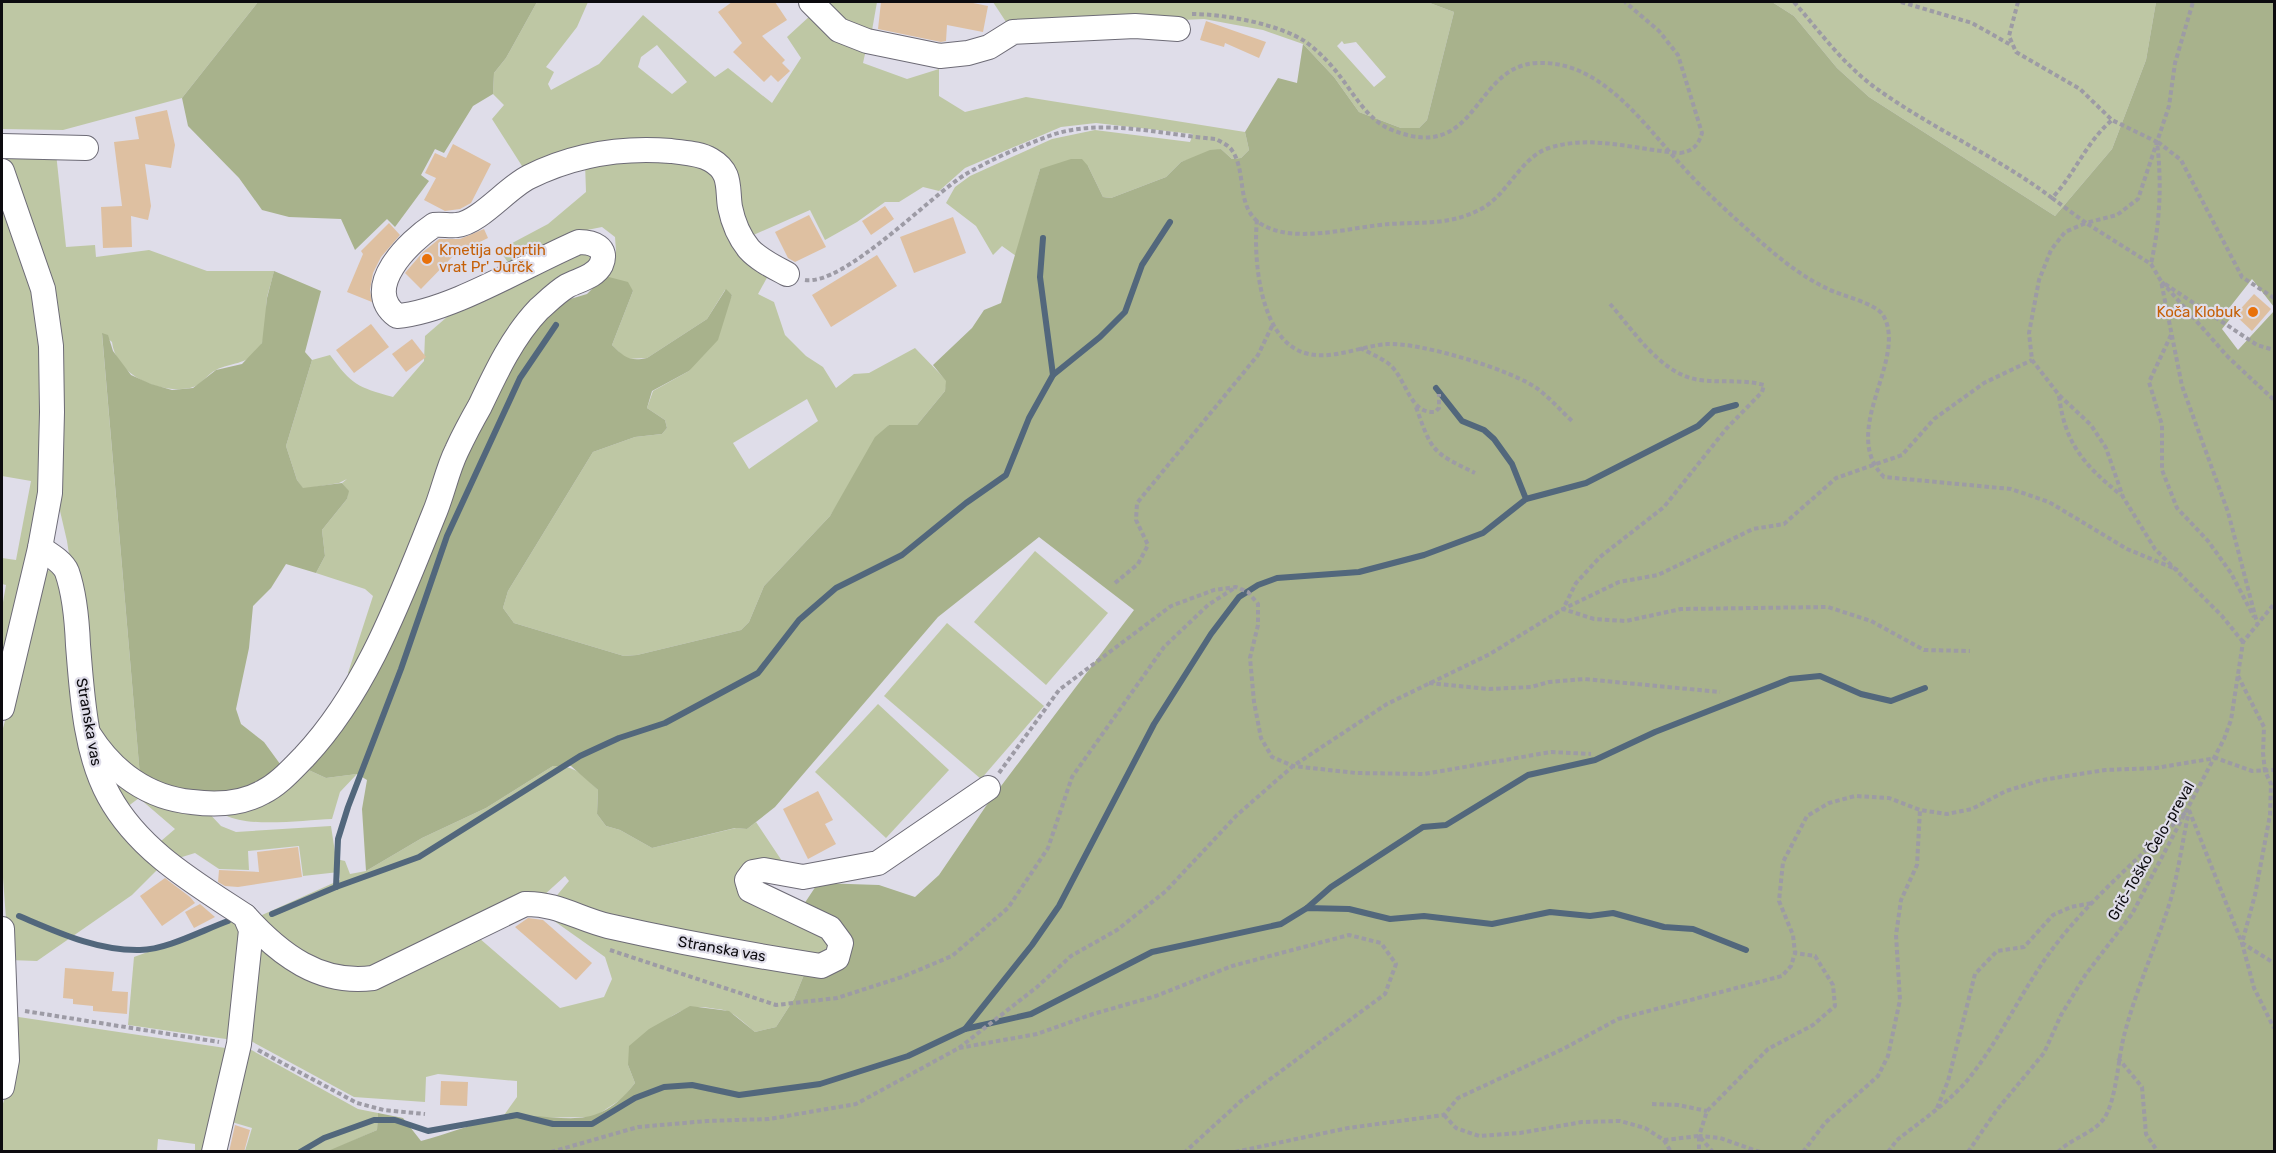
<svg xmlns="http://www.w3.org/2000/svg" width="2276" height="1153" font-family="Rubik,sans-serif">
<rect width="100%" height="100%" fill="#dfdde9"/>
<g fill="#bec7a4" fill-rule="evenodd">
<polygon points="2,2 258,2 182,98 63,130 2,129"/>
<path d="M537,2H588L577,27L546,67L554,72L548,84L551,90L599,64L643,15L715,77L728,68L772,103L801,58L787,37L811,15L824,32L867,45L863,63L907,79L939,69V96L965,112L1026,97L1245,132L1249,150L1241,158L1232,159L1221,149L1181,162L1166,177L1111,198L1103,197L1088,166L1040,169L1016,256L1002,246L993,255L976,226L946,203L955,187L970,176L1052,139L1095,130L1190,142L1193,134L1096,123L1061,127L965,168L939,191L923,187L899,202H885L857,222L825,240L810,210L749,237L724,156L529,168L522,166L492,119L504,105L493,94L494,73L506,58ZM657,45L687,82L672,94L638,67L641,57Z"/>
<polygon points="818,2 877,2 871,36 845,29"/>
<path d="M993,2H1427L1454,12L1427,120L1419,128H1401L1359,112L1334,77L1303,44L1263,30L1204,19L1010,28ZM1342,41L1344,44L1356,42L1386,77L1374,87L1337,46Z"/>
<polygon points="1772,2 2156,2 2146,60 2112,149 2055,216 1869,97 1837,68 1794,16"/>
<path d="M56,153L66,247L95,245L96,257L149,250L207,271H274C272,280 269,289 267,297C265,312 268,329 262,343C250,366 235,361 216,370C207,374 201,386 190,388C160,394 116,376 112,342L102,334L140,776L97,738L67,541L57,498V369L5,161V157Z"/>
<path d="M642,155L712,165L769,274L758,294L774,302L785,335L806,356L823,367L836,388L854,374L869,373L915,348L947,381L945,391L917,425H889L830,516L764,586L749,622L741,630L637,655L624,656L514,623L503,608L508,591L593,452L635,437L662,434L667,428L665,420L647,408L653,391L689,371L724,314L732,295L725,290L707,319L647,358L626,359L612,345L633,291L605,276L616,251L615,237L602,227L587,230L510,265L499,250L548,224L586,192L585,163ZM807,399L818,421L749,469L733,443Z"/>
<polygon points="2,192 39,300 42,492 2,675 2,608 6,585 2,584 2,558 16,560 31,481 2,476"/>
<path d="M585,248L596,259L560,285L354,682L348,673L373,596L365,589L316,573L325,556L322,530L347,499L348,491L342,483L347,479L339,483L303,489L297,480L286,446L312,360L330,355C352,385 357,387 393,397L424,361L425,336L462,304Z"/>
<polygon points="1035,551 1108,613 1046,685 974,622"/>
<polygon points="51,570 57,573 89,769 162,865 132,895 37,961 9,960 2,864 2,732 45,571"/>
<polygon points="947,623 1044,706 981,779 884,696"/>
<polygon points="878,704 949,770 886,838 815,772"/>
<path d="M553,766C577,766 581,774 598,790L597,814L606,826L620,830L652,848L736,828L747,829L756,822L788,870H743L831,938L824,958L680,935L553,900L569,881L565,876L543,896L373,975H331L258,925L262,915L340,880L339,872L303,876L299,846L248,851L249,870L219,869L195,853L169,861L154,847L175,829L139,798L123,810L107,770L205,809L221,826L236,832L331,826L336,859L345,861L350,874L366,871L422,838L486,808Z"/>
<path d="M302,767L326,778L357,774L340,792L332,819C303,820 249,828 225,815Z"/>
<path d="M550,918L806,970L794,999L776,1027L755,1032C747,1026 738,1016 729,1012C724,1009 716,1009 710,1008C672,1001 649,1037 628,1065L635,1083L623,1098L594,1117L502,1118L517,1097V1081L438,1074L426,1077L425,1102L354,1097L251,1041L255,935L326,982L479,938L560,1008L604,997L612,979L605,957Z"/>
<polygon points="236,920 242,927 233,1040 128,1025 134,957"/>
<polygon points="12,1016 232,1049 208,1151 195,1151 195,1144 158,1139 157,1151 2,1152 2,1107 5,1097"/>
<polygon points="246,1047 358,1109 378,1113 377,1130 328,1152 245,1151 252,1128 225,1120"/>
</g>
<g fill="#a8b28c">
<polygon points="258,2 537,2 506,58 494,73 493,94 473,106 444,153 435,149 421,175 429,181 395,227 387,219 355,250 341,219 289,217 262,210 239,178 188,126 182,98"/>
<path d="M1427,2H1772L1794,16L1837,68L1869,97L2055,216L2112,149L2146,60L2156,2H2274V307L2252,279L2226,312L2230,319L2222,329L2238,350L2274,311V1151H328L377,1130L378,1113L403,1118L421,1141C447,1134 474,1123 501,1118C558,1108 591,1140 635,1083L628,1065L629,1046L649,1029L690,1006L729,1011L755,1032L776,1027L794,999L806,970L843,962L804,904L818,883L879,885L915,897L939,875L986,806L1134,610L1039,537L938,617L775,807L747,829L735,828L652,848L620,830L606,826L597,814L598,790L571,766H553L486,808L422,838L366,871L362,809L367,780L357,774L326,778L302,767L474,431L533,328L567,300L587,294L605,276L628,282L633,291L612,345C624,357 630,362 647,358L707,319L726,289L732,295L718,340L689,371L652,391L647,408L665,420L667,428L662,434L635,437L593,452L508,591L503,608L514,623L624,656L637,655L741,630L749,622L764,586L830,516L875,437L889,425H917L945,391L946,381L933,365L972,328L984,310L1001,303L1040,169L1071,159H1082L1088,166L1103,197L1111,198L1166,177L1181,162L1210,150L1221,149L1232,159L1241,158L1249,150L1245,132L1278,78L1297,83L1303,44L1334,77L1359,112L1401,128H1419L1427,120L1454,12Z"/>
<polygon points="274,271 321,291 305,352 312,360 286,446 297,480 303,488 342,483 349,491 347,499 322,530 325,556 316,573 286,564 271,588 253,606 249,648 236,709 241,724 264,742 283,768 269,781 205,798 140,776 102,333 108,335 113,351 131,375 151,384 172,390 193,388 216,370 242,364 262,343 267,298"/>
</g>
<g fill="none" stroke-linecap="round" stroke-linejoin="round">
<g stroke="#52677c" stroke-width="6">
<polyline points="1043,238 1040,277 1053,375"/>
<polyline points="1526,499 1586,483 1698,426 1714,411 1736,405"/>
<polyline points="336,887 338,839 348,807 401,669 447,536 520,378 556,325"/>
<polyline points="1307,908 1331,887 1423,827 1446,825 1528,775 1595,760 1655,732 1790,679 1820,676 1861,694 1891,701 1925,688"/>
<polyline points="272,914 336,887 419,857 580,756 619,738 665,723 758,673 799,620 836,588 902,555 966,503 1006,475 1029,418 1053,375 1100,337 1125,312 1142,265 1170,222"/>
<path d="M19,916C57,932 97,951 140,950C166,950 203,930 228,921"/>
<polyline points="965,1029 1031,1014 1152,952 1281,924 1307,908 1349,909 1390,919 1424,916 1492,924 1550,912 1590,916 1613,913 1664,927 1693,929 1746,950"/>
<polyline points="300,1152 324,1138 374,1120 395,1120 428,1131 517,1115 553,1124 592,1124 635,1098 664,1087 692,1085 739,1095 820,1084 908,1056 965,1029 1032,945 1059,906 1154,724 1211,634 1239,597 1258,585 1277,578 1359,572 1424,555 1483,533 1526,499 1512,464 1494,439 1484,430 1462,421 1436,388"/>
</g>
</g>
<g fill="#dec0a1">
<polygon points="732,2 775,2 787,20 762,36 785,60 782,63 790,71 778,82 771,75 764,82 733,52 742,43 718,12"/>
<polygon points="881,2 968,2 988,6 983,32 947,25 946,41 941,42 878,29"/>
<polygon points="1206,21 1266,42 1259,58 1225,43 1224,47 1200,40"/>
<polygon points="167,110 175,145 171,168 145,164 151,206 148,220 131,216 132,247 103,248 101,207 122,206 114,142 139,139 135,117"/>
<polygon points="453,144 491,164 471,203 460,209 445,211 424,200 436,178 425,173 435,153 446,158"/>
<polygon points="885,206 894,219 871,235 862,221"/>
<polygon points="809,215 826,247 795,262 788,258 775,232"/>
<polygon points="953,217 966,253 914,273 900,237"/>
<polygon points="389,223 400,235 381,257 373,273 370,290 372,302 347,292 363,254 361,251"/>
<polygon points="484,229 488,238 455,254 421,289 405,273 423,252 439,239 460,239"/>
<polygon points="877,255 897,286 831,327 812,295"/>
<polygon points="2254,294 2271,309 2252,331 2235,315"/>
<polygon points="371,324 389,347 354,373 336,350"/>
<polygon points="412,339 426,357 406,372 392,354"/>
<polygon points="818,791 833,820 825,824 836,844 808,859 783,809"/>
<polygon points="298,847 302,877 238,887 225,886 218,882 219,870 259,872 257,852"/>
<polygon points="165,878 190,897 195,903 162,926 140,896"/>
<polygon points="200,904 215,917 194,928 185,912"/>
<polygon points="528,918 543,920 592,963 576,980 515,927"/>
<polygon points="65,968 114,972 112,991 128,992 127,1014 93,1011 93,1006 73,1004 73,999 63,998"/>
<polygon points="441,1081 468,1082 467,1106 440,1105"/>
<polygon points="235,1125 250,1130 244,1152 229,1152"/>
</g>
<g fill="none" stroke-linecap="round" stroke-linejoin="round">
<defs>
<g id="minor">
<polyline points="811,2 839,30 867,41 940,56 968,53 989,47 1013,32 1135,26 1178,29"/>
<polyline points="2,146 86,148"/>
<polyline points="2,171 43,289 51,346 52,412 50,493 40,548 2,708"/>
<path d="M40,548C49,554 63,562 67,572C75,595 77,621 78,645C82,694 85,752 109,796C139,851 195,883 245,916L251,930L239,1044L214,1152"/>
<path d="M90,736C113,772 148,798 192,802C215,805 242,804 263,792C279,784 291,770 304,757C367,690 400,598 434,514C443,493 447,470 457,450C464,435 472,420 480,406C496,372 513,336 539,309C548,301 557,292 567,286C578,280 595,277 601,265C609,247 592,242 579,242C527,264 450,312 397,316C360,288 410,241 434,225C442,224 450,226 457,225C479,223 508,187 529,177C573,155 622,147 671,151C684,153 699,153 711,160C732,172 727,188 730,207C733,222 740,238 749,249C759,260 774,267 787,274"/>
<path d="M245,916C280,955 320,985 373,978L525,904C556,903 579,919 608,926C679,942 750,955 821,966L837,958L841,943L830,928L750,890L747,880L753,872L764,870L803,877L878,863L988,788"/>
<polyline points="2,929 7,1060 2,1087"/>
</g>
</defs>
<use href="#minor" stroke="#6d6b76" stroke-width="26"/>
<g stroke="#9d9ba5" stroke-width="4" stroke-dasharray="4.5 3" stroke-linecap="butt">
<path d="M1794,2C1821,33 1845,67 1880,91C1935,130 1998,157 2052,198C2075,174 2086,142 2112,120"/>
<polyline points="1901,2 1972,23 2011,45"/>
<path d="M2018,2L2009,36L2016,52L2080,89L2112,120L2157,142C2162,184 2160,223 2151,264"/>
<path d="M1192,14C1224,14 1279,24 1306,42C1318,51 1330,63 1339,75C1354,94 1368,121 1392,130C1479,165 1472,66 1537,63C1602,60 1644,125 1683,167C1700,186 1719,204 1738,221C1766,247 1794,273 1828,289C1842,296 1875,303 1883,315C1909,359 1838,431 1884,477L2011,489L2049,502L2127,549L2178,570"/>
<polyline points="2158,142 2181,160 2242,277 2274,298"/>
<polyline points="2052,198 2086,223 2117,215 2138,199 2169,106 2175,63 2193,2"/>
<path d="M1257,220C1253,259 1260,340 1305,353C1330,361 1361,346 1387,344C1419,342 1514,370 1539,390C1551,399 1561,411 1572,421"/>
<path d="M805,280C844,286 930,196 966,174C992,159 1022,146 1049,136C1101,117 1163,135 1216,139C1221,142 1228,145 1231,149C1247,170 1236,203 1257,221C1290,247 1353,226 1390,224C1421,222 1450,225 1479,210C1508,196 1519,158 1549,148C1592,134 1636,150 1680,153C1693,151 1698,146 1702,133L1678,55L1659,31L1625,2"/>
<polyline points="2162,282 2228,357 2274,400"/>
<polyline points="2165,284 2257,345 2274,350"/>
<path d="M1610,304C1634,331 1661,375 1700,380C1722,383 1742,379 1764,385L1762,392L1726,429L1664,507L1600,557L1576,583L1563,609L1594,619L1626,621L1681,609L1828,607L1871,621L1924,650L1970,651"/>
<polyline points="2171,335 2149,382 2162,425 2162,470 2177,508 2208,541 2231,573 2254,617"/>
<path d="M1360,348C1370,353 1381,358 1389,364C1407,379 1409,414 1435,412L1439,408V394"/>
<path d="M2059,396C2065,444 2084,465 2121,495"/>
<path d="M1416,407C1432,452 1432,452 1475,473"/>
<polyline points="1115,583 1138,564 1148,545 1136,520 1137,503 1258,355 1273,324"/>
<polyline points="2243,642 2222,616 2155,549 2123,497 2106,448 2091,425 2059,395 2032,360 2029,333 2039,280 2051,250 2065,232 2086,223 2151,264 2161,281 2182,386 2228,512 2257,623"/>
<polyline points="2238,676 2264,727 2263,753 2265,771 2271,784 2270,815 2255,895 2242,943 2274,963"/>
<polyline points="1429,683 1489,689 1531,687 1549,682 1584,679 1720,692"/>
<polyline points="999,773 1059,690 1171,606 1214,590 1236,587 1248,592 1258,604 1258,625 1250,658 1254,702 1261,738 1272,757 1293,766 1356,773 1424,774 1551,752 1591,754"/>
<polyline points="2189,810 2242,943 2254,988 2274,1028"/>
<polyline points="610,950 776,1005 837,998 902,977 952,956 1008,908 1048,848 1072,777 1164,647 1208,605 1236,587"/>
<polyline points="25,1011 219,1042"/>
<polyline points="959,1048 1037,1034 1093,1014 1156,996 1232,966 1349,935 1381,943 1396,964 1385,994 1242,1100 1185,1152"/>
<polyline points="258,1050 357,1103 384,1110 425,1114"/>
<polyline points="2118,1058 2142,1087 2146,1134 2158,1152"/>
<polyline points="1652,1104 1678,1105 1707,1111"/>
<polyline points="1937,1108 1948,1081 1975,974 1997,951 2024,947 2053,915 2071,907 2092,903"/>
<polyline points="1444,1115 1456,1128 1479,1136 1520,1133 1582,1122 1620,1121 1645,1128 1664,1140 1699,1136 1713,1152"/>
<polyline points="1699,1137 1699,1152"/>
<polyline points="1664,1140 1671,1152"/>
<polyline points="551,1152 638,1127 707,1121 769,1119 856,1104 959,1048 1037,987 1071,956 1117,930 1166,891 1237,815 1293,766 1387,704 1490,654 1563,609 1619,582 1658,575 1753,529 1784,524 1836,478 1902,455 1934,419 1984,383 2032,360"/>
<polyline points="1235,1152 1348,1128 1444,1115 1458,1098 1565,1048 1618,1019 1782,976 1791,966 1795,953 1793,935 1779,901 1783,862 1807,816 1829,803 1855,796 1889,798 1920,810 1947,814 1972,809 2006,791 2042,780 2105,770 2156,768 2216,758 2252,771 2274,770"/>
<polyline points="1760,1152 1720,1138 1699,1136 1707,1111 1768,1049 1813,1025 1835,1006 1833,985 1815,956 1795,953"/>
<polyline points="1803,1152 1825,1123 1878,1076 1888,1056 1900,1000 1896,935 1901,900 1917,865 1920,810"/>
<path d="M1888,1152L1897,1140C1921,1121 1951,1101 1970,1077C2003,1035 2024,985 2057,943C2094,895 2143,855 2186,812"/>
<polyline points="1968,1152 1996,1111 2044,1053 2061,1015 2086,974 2132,914 2224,739 2231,720 2243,642 2274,604"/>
<path d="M2058,1152C2073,1137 2095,1133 2105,1117C2117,1097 2118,1056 2125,1032C2137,987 2156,946 2170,902C2178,874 2182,844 2188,816"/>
</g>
<use href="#minor" stroke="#fff" stroke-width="24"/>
</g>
<g fill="#e8710a" stroke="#dfdde9" stroke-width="2">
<circle cx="427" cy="259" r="6"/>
<circle cx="2253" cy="312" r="6"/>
</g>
<g text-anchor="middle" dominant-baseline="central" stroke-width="4.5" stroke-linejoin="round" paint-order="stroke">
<g font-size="15" fill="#c56008" stroke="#dfdde9" text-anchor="start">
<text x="439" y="250">Kmetija odprtih<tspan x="439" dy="17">vrat Pr' Jurčk</tspan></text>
<text x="2241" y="312" text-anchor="end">Koča Klobuk</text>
</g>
<g font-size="15" fill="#0c0b0f" stroke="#dfdde9">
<text transform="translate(89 722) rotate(80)">Stranska vas</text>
<text transform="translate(2151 851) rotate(-60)">Grič-Toško Čelo-preval</text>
<text transform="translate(722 949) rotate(10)">Stranska vas</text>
</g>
</g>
<rect width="2276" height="1153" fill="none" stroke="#0c0b0f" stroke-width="6"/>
</svg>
